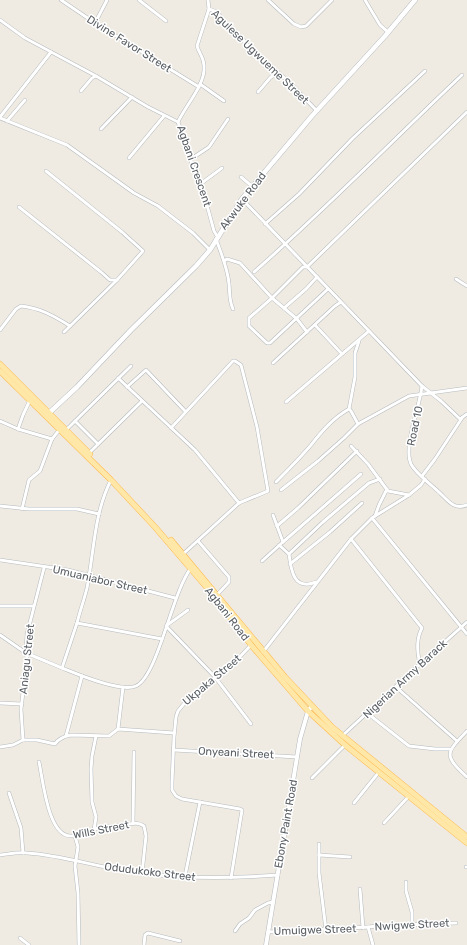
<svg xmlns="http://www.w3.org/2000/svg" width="467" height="945" font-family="Rubik,sans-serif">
<rect width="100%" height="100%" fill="#efebe3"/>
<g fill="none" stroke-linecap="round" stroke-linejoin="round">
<defs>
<g id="minor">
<polyline points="61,0 95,23 199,87"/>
<polyline points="139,0 166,21"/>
<polyline points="208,0 209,9 217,12 225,23 241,37 248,46 289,82 317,111"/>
<polyline points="268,0 294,24 301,27 306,26 332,0"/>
<polyline points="365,0 380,25 388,32"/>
<path d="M209,9L197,46C199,53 204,58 204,66C206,84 185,106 178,122L199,185L208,209L214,231L217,236"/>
<polyline points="0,20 25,38 96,76"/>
<polyline points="95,23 107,0"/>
<polyline points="200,84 224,101"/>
<polyline points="81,91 92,78 96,76 148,107 178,122"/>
<polyline points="258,92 270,78 277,72"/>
<polyline points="0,117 51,52"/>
<polyline points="0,118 67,145 134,193 158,206 193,233 210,250"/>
<polyline points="7,121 25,100"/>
<polyline points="101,129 132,97"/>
<polyline points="129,158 164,116"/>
<polyline points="191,159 209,147 228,119"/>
<polyline points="46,171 122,232 143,251 117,280 64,332"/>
<polyline points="241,177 253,187"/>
<polyline points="199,185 222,168"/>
<polyline points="242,199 422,386 441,401 460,419 467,414"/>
<polyline points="19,207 101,272 110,280 117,280"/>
<polyline points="265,224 299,194 353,138 425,71"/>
<path d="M216,239C221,253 228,269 229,284C230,293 229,301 233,309"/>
<polyline points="224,261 227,259 240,263 272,298 297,319 307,332"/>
<path d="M254,272C326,209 393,140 462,75"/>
<polyline points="456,279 467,286"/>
<polyline points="328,289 270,343 267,343 249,326 249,318 272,298 303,267 307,267 467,112"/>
<polyline points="284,308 306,289 317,277"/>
<polyline points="315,325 342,354"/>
<path d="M0,330L16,309L21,306C40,308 54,316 70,326"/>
<polyline points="273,363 335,306 341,302"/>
<polyline points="118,378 195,450 239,503"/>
<path d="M422,386C420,406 403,447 411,464C416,474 433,486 441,494C449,502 455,510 467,505"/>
<polyline points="127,387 146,370 185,411"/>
<polyline points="286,402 369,331"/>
<polyline points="0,421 18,429 52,439"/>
<polyline points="75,421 98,444"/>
<polyline points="358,424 409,396 467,388"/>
<polyline points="171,428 233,361 235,361 241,365 257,427 268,491 239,503 182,555"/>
<polyline points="18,429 23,415 30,400"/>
<polyline points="66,430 131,366"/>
<polyline points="351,446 368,464 388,491 409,495"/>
<polyline points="89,453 142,401"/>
<polyline points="422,476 435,459 462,418"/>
<path d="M111,480C94,513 94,552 87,588C84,600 80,611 77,623L162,639"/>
<path d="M276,482C288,470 300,458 311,445C322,431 333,418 349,409L355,377V353L359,341"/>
<polyline points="281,490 318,461 344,438 358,424 351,411 349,409"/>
<polyline points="0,506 29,509 77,509 99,514"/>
<polyline points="22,509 29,480 40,471 52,439 60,429"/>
<polyline points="375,516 379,505 387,489"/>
<polyline points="372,518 467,634"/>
<polyline points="277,526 298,508 357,451"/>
<path d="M351,539L422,628C416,639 417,652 420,664"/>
<polyline points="198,541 229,577 229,582 216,596"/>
<polyline points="283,542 361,474"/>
<path d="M279,545L289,554C291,571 294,591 316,582"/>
<polyline points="289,554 323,522 369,483 380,479"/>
<polyline points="0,560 68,570 175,598"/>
<polyline points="262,561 283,542 273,515"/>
<polyline points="290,564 330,532 362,503"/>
<polyline points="0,606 33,606"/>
<polyline points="188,610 166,626 215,677 251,724"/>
<path d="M77,623L62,668C77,674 121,693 136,686C158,676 172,592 191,568"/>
<polyline points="0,635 26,653 62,668"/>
<polyline points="263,652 351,539 372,518 409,495 421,485 425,479"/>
<polyline points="396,687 457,741"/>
<polyline points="0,703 22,704"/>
<polyline points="367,713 409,746 435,749 450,749"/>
<polyline points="118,729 123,687"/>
<path d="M467,731C446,753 443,755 467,777"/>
<polyline points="66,736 82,676"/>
<polyline points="342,736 420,664 467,622"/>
<polyline points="23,740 21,709 27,659 26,649 27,634 44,568"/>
<path d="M0,747L13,745L23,740H37L55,744C58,739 66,736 71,735L109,736L118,729L174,733"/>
<polyline points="174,750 297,757"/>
<path d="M39,762C43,780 48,838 72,836C81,836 90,830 99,828C107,826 115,827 123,825C131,824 137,821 144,826L146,836L142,873"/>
<polyline points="312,778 345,745"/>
<polyline points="9,793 21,828 23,853"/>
<polyline points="354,803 379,772"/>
<polyline points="133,823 134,752"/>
<polyline points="384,823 409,796"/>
<polyline points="94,830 96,817 92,802 91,769 92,756 96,736"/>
<polyline points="75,836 78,847 75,866 78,893 79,945"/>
<polyline points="319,844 319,873 326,930"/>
<path d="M0,855C9,854 18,852 27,853C61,855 93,866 126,871C176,879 227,879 278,875"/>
<polyline points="319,855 350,857"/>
<polyline points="466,867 467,867"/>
<polyline points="185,876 200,802"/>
<polyline points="231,878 242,810 240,809 182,799 176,796 172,790 172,782 174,737 176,717 178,711 188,699 236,661 251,645"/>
<polyline points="406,882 406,891 412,912 412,924"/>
<polyline points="360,889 363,928"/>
<polyline points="368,927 377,926 456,923"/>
<polyline points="235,931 240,924 249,918 255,910 268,903 273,902"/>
<polyline points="268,932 368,927 373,945"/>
<polyline points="20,938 29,945"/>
<polyline points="144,945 145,935 148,933 180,941"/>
</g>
<polyline id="tertiary" points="266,945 300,739 308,711 312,706"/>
<polyline id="secondary" points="49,413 77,387 131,330 196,266 210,250 242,199 311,117 385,36 415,0"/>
<g id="primary">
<polyline points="0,364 90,454"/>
<polyline points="0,371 111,480 155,527 215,597 251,645 308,711 345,745 467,843"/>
<polyline points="171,540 285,677 332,727 467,837"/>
</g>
</defs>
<use href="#minor" stroke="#b5babe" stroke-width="4"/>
<use href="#tertiary" stroke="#b5babe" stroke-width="5"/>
<use href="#secondary" stroke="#b6bbc0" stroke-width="5.5"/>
<use href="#primary" stroke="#ffb94c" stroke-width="6"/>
<use href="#minor" stroke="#fff" stroke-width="3"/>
<use href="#tertiary" stroke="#fff" stroke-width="4"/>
<use href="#secondary" stroke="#fff" stroke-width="4.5"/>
<use href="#primary" stroke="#ffe7a8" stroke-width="5"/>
</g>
<g text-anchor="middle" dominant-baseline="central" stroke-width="3" stroke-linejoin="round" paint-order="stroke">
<g font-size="11" fill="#5b6065" stroke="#fff">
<text transform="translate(129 44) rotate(32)">Divine Favor Street</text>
<text transform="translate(260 57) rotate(44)">Agulese Ugwueme Street</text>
<text transform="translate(194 166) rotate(71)">Agbani Crescent</text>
<text transform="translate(243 201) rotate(-53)">Akwuke Road</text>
<text transform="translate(415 426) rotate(-78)">Road 10</text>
<text transform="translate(100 580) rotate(13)">Umuaniabor Street</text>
<text transform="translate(227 614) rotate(52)">Agbani Road</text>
<text transform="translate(27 659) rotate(-84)">Aniagu Street</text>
<text transform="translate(405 679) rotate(-43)">Nigerian Army Barack</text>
<text transform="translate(212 680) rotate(-40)">Ukpaka Street</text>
<text transform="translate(236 753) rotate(3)">Onyeani Street</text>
<text transform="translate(286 824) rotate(-80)">Ebony Paint Road</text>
<text transform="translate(101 830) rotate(-11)">Wills Street</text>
<text transform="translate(150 872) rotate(7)">Odudukoko Street</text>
<text transform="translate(412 925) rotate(-3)">Nwigwe Street</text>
<text transform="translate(315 930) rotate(-2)">Umuigwe Street</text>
</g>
</g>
</svg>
